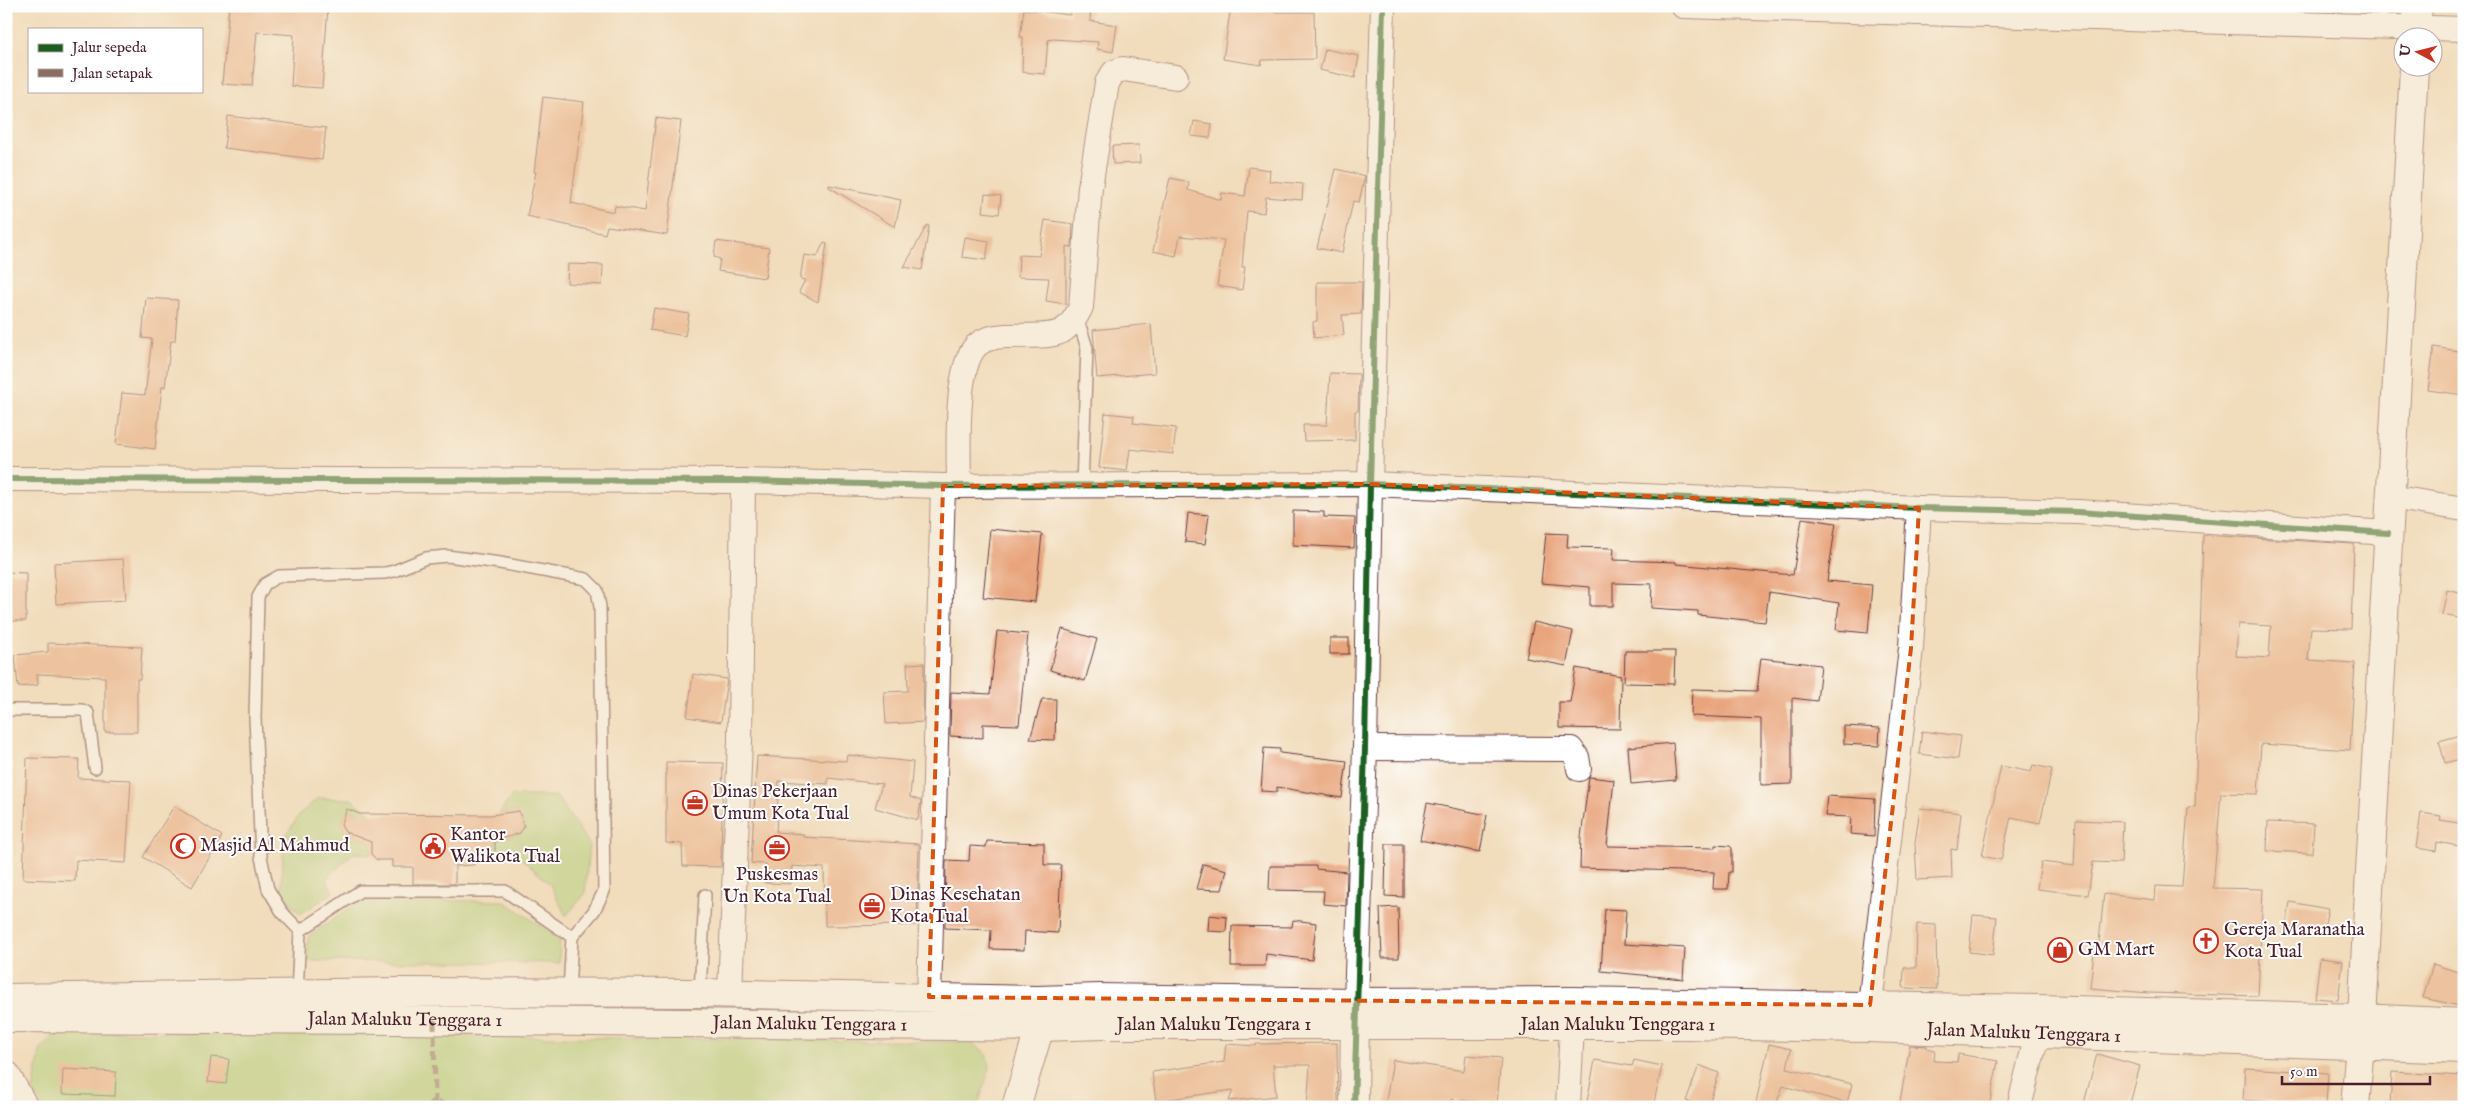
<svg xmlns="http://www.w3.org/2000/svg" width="2470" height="1113" font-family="'IM FELL English',serif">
<rect width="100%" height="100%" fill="#fff"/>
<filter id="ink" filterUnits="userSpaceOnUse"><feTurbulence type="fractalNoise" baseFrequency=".02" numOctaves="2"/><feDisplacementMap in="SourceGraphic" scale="10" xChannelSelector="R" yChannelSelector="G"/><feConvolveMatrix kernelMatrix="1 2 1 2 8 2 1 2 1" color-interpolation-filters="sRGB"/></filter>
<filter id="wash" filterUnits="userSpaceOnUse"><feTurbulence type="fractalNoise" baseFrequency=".0096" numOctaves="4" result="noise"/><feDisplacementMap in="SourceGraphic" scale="20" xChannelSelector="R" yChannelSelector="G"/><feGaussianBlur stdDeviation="1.12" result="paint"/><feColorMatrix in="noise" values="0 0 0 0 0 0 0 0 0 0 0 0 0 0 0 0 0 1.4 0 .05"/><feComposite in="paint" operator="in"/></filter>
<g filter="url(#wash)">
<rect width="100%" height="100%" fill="#f1dcbb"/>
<g fill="#aacf78" stroke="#7a7752">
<polygon points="512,796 556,796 589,844 585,894 566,916 550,884 516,854 495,851 495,841 520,833 524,827 518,811 499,814"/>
<polygon points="318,798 351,799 371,814 371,818 350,810 345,814 341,825 345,832 371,842 371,854 353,853 326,879 333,893 300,914 281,891 284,837 301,813"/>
<polygon points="362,900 504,901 560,939 559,963 308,961 308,937"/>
<polygon points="56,1031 970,1042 986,1053 990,1068 977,1107 43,1107 33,1092 40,1051"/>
</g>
<g id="blocks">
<g fill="#e8a47c" fill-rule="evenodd">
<polygon points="229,6 328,6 322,88 291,86 294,35 257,32 252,86 222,84"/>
<polygon points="1071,6 1091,6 1090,21 1117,25 1113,52 1097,49 1098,42 1053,39 1048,40 1045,74 1022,72 1023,37 1020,37 1024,9 1070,15"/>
<polygon points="1231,6 1274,12 1314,12 1315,59 1262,60 1261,65 1223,59"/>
<polygon points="1325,49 1359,56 1355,78 1320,70"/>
<polygon points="543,97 584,102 571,203 614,212 615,206 645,211 656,118 681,121 667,235 607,226 605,234 527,216 536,172 534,172"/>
<polygon points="228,116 326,128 322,160 224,148"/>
<polygon points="1194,121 1212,124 1210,138 1191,136"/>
<polygon points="1139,145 1140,163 1113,164 1112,146"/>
<polygon points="1249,167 1270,170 1269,181 1303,184 1302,200 1266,197 1264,213 1247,211 1242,267 1245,267 1242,290 1217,286 1224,240 1180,236 1176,256 1153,251 1170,178 1189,182 1188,190 1221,200 1222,193 1245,196"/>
<polygon points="1336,169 1365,176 1359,202 1353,201 1342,253 1317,248"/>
<polygon points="829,185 901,200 895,227 829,187"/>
<polygon points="985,194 1001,196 999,214 983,212"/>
<polygon points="1045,220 1073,224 1072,247 1066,246 1066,304 1046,301 1049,278 1018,277 1019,255 1039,256"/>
<polygon points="927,225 929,226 922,270 904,267"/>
<polygon points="965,237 989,241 986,260 962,257"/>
<polygon points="716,241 769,248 765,278 718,271 720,259 714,257"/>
<polygon points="824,242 827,243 818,302 799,292 805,280 800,279 804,255 817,257"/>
<polygon points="568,264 603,265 602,285 567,283"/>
<polygon points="1317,282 1362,282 1361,314 1342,315 1344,335 1314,338 1313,322 1317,321"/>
<polygon points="146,298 178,300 175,341 171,341 165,387 162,387 155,449 116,444 122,393 145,395 152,339 142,338"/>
<polygon points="654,308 689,314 685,336 650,330"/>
<polygon points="1151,324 1155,373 1097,378 1093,330"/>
<polygon points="2434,347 2464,352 2464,395 2428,390"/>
<polygon points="1330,373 1359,374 1358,411 1355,411 1355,440 1304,441 1303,425 1327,425"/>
<polygon points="1105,413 1134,416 1133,423 1176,428 1173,454 1130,449 1127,471 1099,468"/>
<polygon points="1293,511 1324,512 1324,517 1355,518 1354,548 1293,545"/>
<polygon points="1188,513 1209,515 1205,544 1185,542"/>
<polygon points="1802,518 1836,523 1827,581 1872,585 1868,633 1836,630 1839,603 1769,592 1765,622 1698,615 1698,611 1651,608 1652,584 1613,583 1613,606 1590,606 1590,587 1541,583 1546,533 1568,534 1567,547 1614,548 1613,560 1676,562 1676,564 1793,575"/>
<polygon points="990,529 1042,534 1035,602 983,597"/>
<path d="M2203,535L2354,544L2351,629L2311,628L2308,660L2355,663L2350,750L2261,744L2258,794L2221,793L2213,888L2263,889L2258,996L2149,993L2090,988L2094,952H2098L2104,894L2155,900L2156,886L2182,887L2188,807H2195ZM2238,624L2271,626L2269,658L2236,656Z"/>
<polygon points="123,559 126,600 56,604 54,563"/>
<polygon points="6,572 26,573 26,621 6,621"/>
<polygon points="2447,590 2464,594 2464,619 2442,615"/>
<polygon points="1534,622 1573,631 1566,666 1526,658"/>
<polygon points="1062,629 1097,639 1085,681 1050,670"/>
<polygon points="997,631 1028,634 1019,725 983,724 983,738 950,736 951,692 990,694"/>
<rect x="1330" y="638" width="19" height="16"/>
<polygon points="48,643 142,647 140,679 137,679 137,732 105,732 105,677 37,674 38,685 18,687 15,655 48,652"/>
<polygon points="1625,651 1675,651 1674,684 1624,683"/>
<polygon points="1761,658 1821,665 1817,701 1792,698 1792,784 1761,785 1761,719 1691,716 1692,689 1757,691"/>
<polygon points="924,663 923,722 886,724 884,692 908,691 907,664"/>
<polygon points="1576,668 1621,676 1620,729 1559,728 1559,702 1570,702"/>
<polygon points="693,674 727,679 721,722 687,717"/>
<polygon points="1042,699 1056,699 1055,740 1030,739"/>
<polygon points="1844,726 1880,728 1879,746 1844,744"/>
<polygon points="1922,731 1961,736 1958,759 1919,754"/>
<polygon points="2461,735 2464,758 2445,763 2439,741"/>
<polygon points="1673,743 1676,780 1631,784 1628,747"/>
<polygon points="1264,748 1280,749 1280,753 1347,761 1342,798 1277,787 1277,792 1261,791"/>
<polygon points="847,755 913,762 910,797 921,801 918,820 875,808 882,784 828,778 828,784 779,781 776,832 803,834 803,837 919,844 917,925 825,926 824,868 792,866 790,884 765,883 766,864 751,863 757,756 846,761"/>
<polygon points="27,758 79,759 78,778 131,780 126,863 76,860 75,881 23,879"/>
<polygon points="666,762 723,763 721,867 683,866 682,844 666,843"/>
<polygon points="2033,765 2052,769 2040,823 2011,817 2001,860 1982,856 2001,766 2031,772"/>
<polygon points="1589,777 1614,780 1607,846 1715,848 1715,845 1730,846 1732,848 1732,872 1729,872 1728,889 1713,889 1714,872 1580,868 1581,837"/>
<polygon points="1827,796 1875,799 1874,836 1850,834 1851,817 1825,816"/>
<polygon points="1427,803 1487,815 1480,852 1420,840"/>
<polygon points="174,806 222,836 192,887 143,857"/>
<polygon points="1920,808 1961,813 1957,850 1951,849 1952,878 1917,880 1915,843"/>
<polygon points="347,809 360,814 491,815 519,811 524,827 520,833 495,841 495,851 489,858 474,859 474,865 455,866 455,884 413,884 413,867 392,867 392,860 377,860 371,854 371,842 345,832 341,825"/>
<polygon points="2421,813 2441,816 2440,820 2464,824 2464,847 2437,842 2436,851 2416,848"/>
<polygon points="2076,820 2123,822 2121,863 2093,862 2088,895 2037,889 2041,862 2074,866"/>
<polygon points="2268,822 2314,824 2312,853 2267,851"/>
<polygon points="987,841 1044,843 1044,865 1061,865 1058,933 1025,931 1024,950 990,949 991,930 945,928 946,860 969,861 970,846 986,847"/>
<polygon points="1386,844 1403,844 1403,897 1385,896"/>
<polygon points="1203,864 1227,870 1222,890 1196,889"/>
<polygon points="1270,866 1316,866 1316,869 1347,872 1346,906 1323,904 1324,891 1269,890"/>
<polygon points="2290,902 2328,909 2323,934 2286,927"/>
<polygon points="1398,907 1399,958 1382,958 1380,908"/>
<polygon points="1605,909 1626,910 1624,944 1685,948 1683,979 1601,971"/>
<polygon points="1209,915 1227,917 1226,932 1208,931"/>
<polygon points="1973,915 1997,917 1993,955 1969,952"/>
<polygon points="1293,920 1316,923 1312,960 1266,954 1265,966 1231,966 1232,926 1292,927"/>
<polygon points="1917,924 1936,925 1937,989 1903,988 1904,968 1916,968"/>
<polygon points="2320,958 2343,961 2338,1000 2315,998"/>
<polygon points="2433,964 2464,974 2464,1007 2423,998"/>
<polygon points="1337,1043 1338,1107 1307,1107 1310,1065 1273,1065 1276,1096 1229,1101 1233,1090 1156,1101 1152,1072 1224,1062 1226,1044 1256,1046 1256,1044"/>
<polygon points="1769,1044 1791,1049 1787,1068 1852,1084 1847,1103 1783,1086 1775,1107 1755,1107"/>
<polygon points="1910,1045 1927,1046 1927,1048 1935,1050 1934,1061 1957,1062 1958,1054 1998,1061 1989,1107 1899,1107"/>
<polygon points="2097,1054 2140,1066 2129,1107 2083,1107"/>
<polygon points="1466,1055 1501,1058 1497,1104 1451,1099 1449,1107 1385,1107 1393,1060 1464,1071"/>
<polygon points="211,1057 229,1059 226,1084 208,1082"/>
<polygon points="1595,1060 1632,1066 1634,1060 1662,1066 1653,1107 1586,1107"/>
<polygon points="1699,1065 1719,1073 1708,1107 1686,1101"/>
<polygon points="2245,1068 2328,1073 2326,1105 2243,1100"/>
<polygon points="63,1069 116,1072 115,1096 62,1094"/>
<polygon points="2392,1072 2464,1076 2464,1107 2390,1107"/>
</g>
</g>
</g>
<g filter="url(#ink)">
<use href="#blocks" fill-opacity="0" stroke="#633b41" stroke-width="1"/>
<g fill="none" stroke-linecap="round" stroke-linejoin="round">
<defs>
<g id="lane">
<polyline points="1073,322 1081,329 1087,348 1082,486"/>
<polyline points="6,710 82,710 88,713 95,768"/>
<polyline points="300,931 360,891 505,891 572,937"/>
<polyline points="297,993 300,931 282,912 268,889 261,857 255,717 258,597 265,584 279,576 385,573 394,571 426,558 447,556 500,563 586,579 597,590 600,607 604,891 594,911 572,937 569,992"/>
<polyline points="700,993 705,895"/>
</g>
<g id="street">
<polyline points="1683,6 2464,29"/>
<polyline points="6,479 743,481 943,486 1370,484 1383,6"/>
<path d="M959,486C959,455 954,369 976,346C996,326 1046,344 1065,329C1073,323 1077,315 1081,307L1090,187L1107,83L1114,72L1123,69L1176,77"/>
<polyline points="2390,497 2464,509"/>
<polyline points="1365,748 1571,749 1577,757 1579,769"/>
<polyline points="730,993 740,741 743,481"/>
<polyline points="929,997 943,486"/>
<polyline points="1356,1002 1365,748 1370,484 1919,508 2078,512 2388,533"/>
<polyline points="1870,1005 1911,648 1919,508"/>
<polyline points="1568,1107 1572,1026"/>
<polyline points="2019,1107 2037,1035"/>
</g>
<g id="secondary">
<polyline points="2415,38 2418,6"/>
<polyline points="6,998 398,992 700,993 1037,1000 1099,998 1356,1002 1573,1001 2037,1009 2362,1018 2464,1023"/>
<path id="s1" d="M6,1018L399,1020L1041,1027L1103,1025H1684L1868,1028L2464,1049"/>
<polyline points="6,1075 24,1107"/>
<polyline points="1016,1107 1045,1010"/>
<polyline points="1354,1107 1355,1006"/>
<polyline points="2355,1107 2362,1018 2414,68"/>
</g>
</defs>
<use href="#lane" stroke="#633b41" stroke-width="14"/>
<use href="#street" stroke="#633b41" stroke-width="26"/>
<use href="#secondary" stroke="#633b41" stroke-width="30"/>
<use href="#lane" stroke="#fff" stroke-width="11"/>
<use href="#street" stroke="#fff" stroke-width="24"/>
<use href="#secondary" stroke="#fff" stroke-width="28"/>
<g stroke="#8d6e63" stroke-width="5" stroke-dasharray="10 5" stroke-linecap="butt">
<polyline points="434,1020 435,1107"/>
<polyline points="427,1107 435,1100 449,1107"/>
</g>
<defs>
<g id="cycleway">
<polyline points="6,479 743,481 943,486 1370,484 1383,6"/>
<polyline points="1354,1107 1365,748 1370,484 1919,508 2078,512 2388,533"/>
</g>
</defs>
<use href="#cycleway" stroke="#fff" stroke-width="9"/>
<use href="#cycleway" stroke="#1b5e20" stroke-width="6"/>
</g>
</g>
<path d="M0 0H2470V1113H0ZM1370,484L1919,508L1911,648L1870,1005L929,997L943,486Z" fill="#f1dcbb" fill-opacity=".55" fill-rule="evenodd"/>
<path fill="none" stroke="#d8530f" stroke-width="4" stroke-dasharray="10 6" stroke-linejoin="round" d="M1370,484L1919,508L1911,648L1870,1005L929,997L943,486Z"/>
<defs>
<symbol id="office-ring" viewBox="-11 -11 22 22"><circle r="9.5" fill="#fff" stroke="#c8321e" stroke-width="1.5"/><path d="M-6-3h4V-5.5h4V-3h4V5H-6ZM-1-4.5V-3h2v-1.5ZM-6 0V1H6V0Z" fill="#c8321e"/></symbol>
<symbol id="mosque-ring" viewBox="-11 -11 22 22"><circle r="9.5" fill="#fff" stroke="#c8321e" stroke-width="1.5"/><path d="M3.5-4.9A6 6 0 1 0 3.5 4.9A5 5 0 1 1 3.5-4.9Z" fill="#c8321e"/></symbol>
<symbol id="civic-ring" viewBox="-11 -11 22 22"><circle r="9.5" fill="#fff" stroke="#c8321e" stroke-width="1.5"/><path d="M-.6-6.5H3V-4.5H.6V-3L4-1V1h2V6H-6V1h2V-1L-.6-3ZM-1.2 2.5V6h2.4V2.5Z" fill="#c8321e"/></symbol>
<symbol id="church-ring" viewBox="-11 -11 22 22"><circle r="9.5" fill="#fff" stroke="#c8321e" stroke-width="1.5"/><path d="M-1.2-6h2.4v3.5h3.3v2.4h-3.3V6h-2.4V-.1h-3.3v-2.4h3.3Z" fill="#c8321e"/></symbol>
<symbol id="shop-ring" viewBox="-11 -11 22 22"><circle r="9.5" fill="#fff" stroke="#c8321e" stroke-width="1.5"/><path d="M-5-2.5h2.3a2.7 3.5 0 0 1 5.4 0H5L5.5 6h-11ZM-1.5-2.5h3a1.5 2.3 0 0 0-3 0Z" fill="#c8321e"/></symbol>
</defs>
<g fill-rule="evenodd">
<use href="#office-ring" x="681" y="789" width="28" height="28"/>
<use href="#mosque-ring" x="169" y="832" width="28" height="28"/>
<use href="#civic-ring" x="419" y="832" width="28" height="28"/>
<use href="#office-ring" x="763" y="834" width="28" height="28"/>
<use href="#office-ring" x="858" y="892" width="28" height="28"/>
<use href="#church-ring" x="2192" y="927" width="28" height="28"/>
<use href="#shop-ring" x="2046" y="936" width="28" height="28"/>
</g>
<g text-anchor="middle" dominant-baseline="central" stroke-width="4" stroke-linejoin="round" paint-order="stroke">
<g font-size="19" fill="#4a1f2b" stroke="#fff" text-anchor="start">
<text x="712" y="792">Dinas Pekerjaan<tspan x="712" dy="22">Umum Kota Tual</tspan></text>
<text x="450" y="835">Kantor<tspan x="450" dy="22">Walikota Tual</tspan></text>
<text x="200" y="846">Masjid Al Mahmud</text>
<text x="777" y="875" text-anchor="middle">Puskesmas<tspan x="777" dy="22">Un Kota Tual</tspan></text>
<text x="890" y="895">Dinas Kesehatan<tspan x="890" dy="22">Kota Tual</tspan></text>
<text x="2224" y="930">Gereja Maranatha<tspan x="2224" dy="22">Kota Tual</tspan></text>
<text x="2078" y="950">GM Mart</text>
</g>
<g font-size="19" fill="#4a1f2b" stroke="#fff">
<text stroke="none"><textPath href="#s1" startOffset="399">Jalan Maluku Tenggara 1</textPath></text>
<text stroke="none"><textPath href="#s1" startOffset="804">Jalan Maluku Tenggara 1</textPath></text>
<text stroke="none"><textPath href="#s1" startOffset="1208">Jalan Maluku Tenggara 1</textPath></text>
<text stroke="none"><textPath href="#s1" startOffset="1612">Jalan Maluku Tenggara 1</textPath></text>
<text stroke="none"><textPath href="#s1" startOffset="2018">Jalan Maluku Tenggara 1</textPath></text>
</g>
</g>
<rect width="2470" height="1113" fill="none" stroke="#fff" stroke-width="25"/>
<rect x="28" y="28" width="175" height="65" fill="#ffffff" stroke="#b7a5aa"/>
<rect x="38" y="44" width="25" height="8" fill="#1b5e20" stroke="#b7a5aa"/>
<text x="72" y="52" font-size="15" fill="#4a1f2b">Jalur sepeda</text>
<rect x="38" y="69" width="25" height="8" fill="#8d6e63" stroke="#b7a5aa"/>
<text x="72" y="78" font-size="15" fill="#4a1f2b">Jalan setapak</text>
<g transform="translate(2418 52) rotate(277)"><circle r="24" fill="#ffffff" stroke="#b7a5aa"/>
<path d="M0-4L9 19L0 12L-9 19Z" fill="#c8321e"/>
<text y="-8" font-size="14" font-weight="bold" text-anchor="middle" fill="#4a1f2b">U</text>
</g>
<path d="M2282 1076v8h148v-8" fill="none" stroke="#4a1f2b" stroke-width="2.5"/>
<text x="2290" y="1076" font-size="15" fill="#4a1f2b" stroke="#ffffff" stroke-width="4" paint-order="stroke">50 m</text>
</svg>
